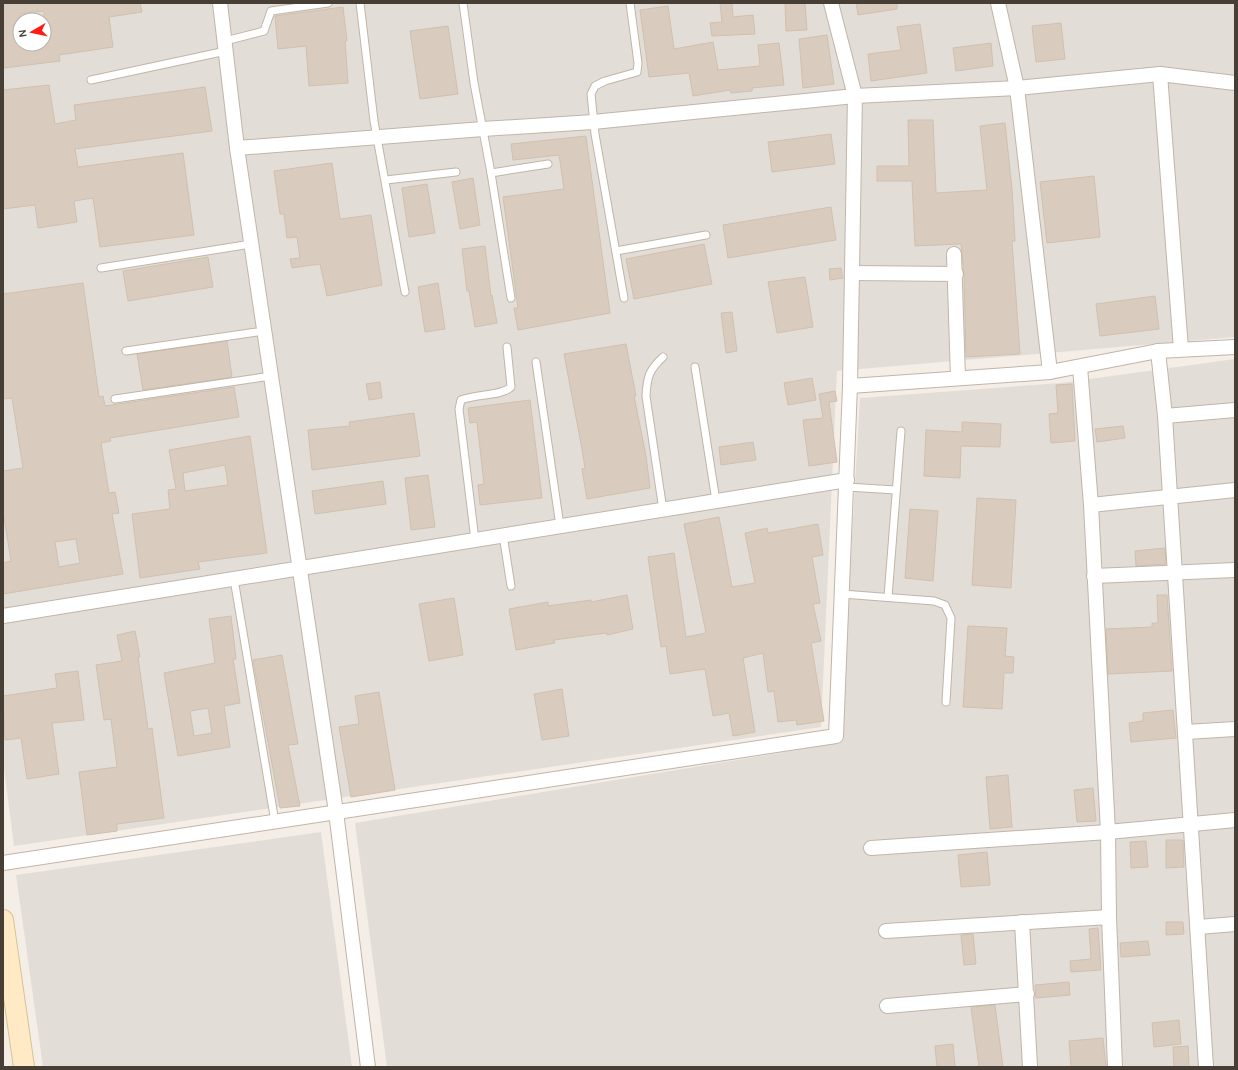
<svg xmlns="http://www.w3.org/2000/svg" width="1238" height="1070" font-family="Karla,sans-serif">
<rect width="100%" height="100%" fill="#f4eee7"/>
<g fill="#e3ddd8" fill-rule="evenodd">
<path d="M3,3H1235V337L837,371L821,727L14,846L3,760ZM20,20H44V44H20Z"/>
<polygon points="1235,359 1235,1067 387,1067 355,823 840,743 860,398 1061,383"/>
<polygon points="321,832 352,1067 43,1067 16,875"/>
</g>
<g fill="#d9ccbe" stroke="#d1c0ae" fill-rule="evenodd">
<path d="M3,3H140L142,12L109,17L113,47L59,55L60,61L4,68ZM44,11V44H20V14Z"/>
<polygon points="720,3 732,3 733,17 753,15 755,34 712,36 710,23 722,22"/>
<polygon points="785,3 805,3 807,30 786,31"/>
<polygon points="856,3 897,3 897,9 858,15"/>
<polygon points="668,6 674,49 713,42 718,70 760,66 758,45 779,43 784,85 752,88 752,91 731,93 730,90 693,96 689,73 649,77 640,10"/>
<polygon points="343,7 347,41 345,41 348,83 309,86 306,46 278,49 275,16"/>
<polygon points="1061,23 1065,59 1036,62 1032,26"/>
<polygon points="920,24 927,73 871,81 868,54 901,50 897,27"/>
<polygon points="448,26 458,94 420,99 410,31"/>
<polygon points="827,35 834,84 803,88 799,39"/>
<polygon points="991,43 993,66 956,71 953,48"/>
<polygon points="49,85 55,124 76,120 74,105 205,87 212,131 75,149 78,167 183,153 194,235 100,247 93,198 74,201 77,222 38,228 35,205 3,209 3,90"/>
<polygon points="908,120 933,120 936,193 987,190 980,126 1005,123 1012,189 1015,241 1012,241 1020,354 966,357 964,274 961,244 915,246 912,181 877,181 877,166 909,166"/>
<polygon points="831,134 835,164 772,172 768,142"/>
<polygon points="586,136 610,313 518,330 514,308 518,308 503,197 564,189 559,155 513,160 511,144"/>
<polygon points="332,163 340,219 371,215 382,285 327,296 320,264 292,268 290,259 300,258 297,237 287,238 284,214 280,214 274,171"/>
<polygon points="1094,176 1100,237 1047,243 1040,182"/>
<polygon points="473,178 480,225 460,229 452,182"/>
<polygon points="427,184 435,233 409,237 402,188"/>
<polygon points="831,207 836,240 728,258 723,225"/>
<polygon points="704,244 712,284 634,299 626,259"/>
<polygon points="485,246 491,296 492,295 497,323 475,327 469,291 467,291 462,249"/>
<polygon points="208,257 213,287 128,301 123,271"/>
<polygon points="841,268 843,278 830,280 829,269"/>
<polygon points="805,277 813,327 777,333 768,282"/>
<path d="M83,283L99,397L103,396L105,406L234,387L239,417L110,438L111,441L101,443L109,493L115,492L119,513L112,514L123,574L3,594V563L11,561L3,511V471L23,468L12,398L3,399V294ZM76,539L80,563L59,567L55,542Z"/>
<polygon points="438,283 445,329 425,332 418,287"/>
<polygon points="1155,296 1159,329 1100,336 1096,304"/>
<polygon points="732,312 737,351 726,353 721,313"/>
<polygon points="227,341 232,377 143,390 137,354"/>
<polygon points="626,344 636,396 634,396 646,456 650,488 587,499 582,469 585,468 582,449 564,354"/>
<polygon points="812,378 816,400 788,405 784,383"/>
<polygon points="380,382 382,398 369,400 366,384"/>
<polygon points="1072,384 1075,441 1051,443 1049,414 1058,413 1056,385"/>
<polygon points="835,391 837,401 829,402 837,462 809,466 803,420 823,418 819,394"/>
<polygon points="530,400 542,498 480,505 478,485 484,484 477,422 470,423 468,408"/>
<polygon points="414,413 420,456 312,470 308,430 350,426 349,422"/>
<polygon points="962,422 1001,424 1000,447 961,446 960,478 924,476 926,430 962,432"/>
<polygon points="1123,426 1125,438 1097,442 1095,429"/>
<path d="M250,436L267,553L198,562L200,569L140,578L132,514L170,509L168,490L176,489L169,450ZM225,465L228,485L185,491L183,473Z"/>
<polygon points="753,442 756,460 721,465 719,447"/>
<polygon points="428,475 435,527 411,530 405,478"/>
<polygon points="383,481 386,504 315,514 312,491"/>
<polygon points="977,498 1016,500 1011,588 972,585"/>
<polygon points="910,509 938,511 933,581 905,578"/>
<polygon points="719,517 732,587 755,583 745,533 767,528 768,533 818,524 823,555 812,557 820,603 813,604 821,641 811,643 824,721 797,725 796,720 778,722 774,691 768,692 763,653 743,658 755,732 733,736 729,713 713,716 705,669 670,674 666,646 661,647 648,557 674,553 686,637 706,633 684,524"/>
<polygon points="1165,548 1166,564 1136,566 1135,551"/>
<polygon points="627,595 633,629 607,635 606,633 554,640 555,643 516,650 509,609 548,602 548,606 591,600 591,602"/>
<polygon points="1157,595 1167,595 1172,671 1108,674 1106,629 1152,627 1152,623 1158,623"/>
<polygon points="454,598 463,655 429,661 419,604"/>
<path d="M231,616L236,659H233L240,703L224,706L230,747L178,756L164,673L215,663L209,619ZM208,708L212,733L194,736L190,711Z"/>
<polygon points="968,626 1007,628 1005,656 1014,657 1013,673 1004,673 1002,709 963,707"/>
<polygon points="135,631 140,657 138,657 148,729 152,728 164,818 117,824 117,831 87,835 79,772 117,767 111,719 104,720 96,665 122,661 117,635"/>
<polygon points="282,655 298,744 288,745 300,806 280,808 253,660"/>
<polygon points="78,671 84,720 52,723 59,774 27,779 21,738 5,740 3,696 57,688 55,674"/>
<polygon points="562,689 569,736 542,740 534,694"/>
<polygon points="379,692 395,790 351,797 339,727 359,724 355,696"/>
<polygon points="1173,710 1176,738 1131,742 1129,723 1143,721 1143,713"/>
<polygon points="1008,775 1012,827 990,829 986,777"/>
<polygon points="1093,788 1096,821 1077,822 1074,790"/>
<polygon points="1166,840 1183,840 1184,867 1166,868"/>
<polygon points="1146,841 1148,867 1131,868 1130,842"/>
<polygon points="987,852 990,885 961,887 958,855"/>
<polygon points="1166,922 1183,922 1184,934 1166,935"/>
<polygon points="1098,928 1101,970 1071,972 1070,961 1091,959 1089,929"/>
<polygon points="973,934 976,964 964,965 961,935"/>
<polygon points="1148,941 1150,955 1121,957 1120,943"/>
<polygon points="1069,982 1070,995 1036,998 1035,985"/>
<polygon points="995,1005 1003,1067 979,1067 971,1007"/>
<polygon points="1179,1020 1181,1044 1154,1047 1152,1023"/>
<polygon points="1103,1038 1106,1067 1071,1067 1069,1041"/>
<polygon points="953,1044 955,1067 937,1067 935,1046"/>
<polygon points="1188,1046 1189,1067 1174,1067 1173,1047"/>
</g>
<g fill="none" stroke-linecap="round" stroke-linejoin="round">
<defs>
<g id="lane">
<polyline points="360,3 374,121 405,292"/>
<polyline points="463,3 474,83 491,173 511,298"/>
<polyline points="225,41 264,31 271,11 328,3"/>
<polyline points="91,80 226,51"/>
<polyline points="491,173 548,164"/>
<polyline points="386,180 456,172"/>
<polyline points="616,251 706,235"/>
<polyline points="101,268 251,244"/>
<polyline points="624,298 595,134 591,94 595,86 605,81 637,72 638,63 630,3"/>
<polyline points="126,351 264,331"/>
<polyline points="536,362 560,526"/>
<polyline points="695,367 716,501"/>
<polyline points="115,399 271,376"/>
<polyline points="847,487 896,490"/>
<path d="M663,510L646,396C647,377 649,370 663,357"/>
<polyline points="503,535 511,586"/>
<path d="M475,540L459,409L461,400C475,394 502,396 511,387L507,347"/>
<polyline points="234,579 275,822"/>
<polyline points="842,594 934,601 945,605 951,618 946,702"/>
<polyline points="888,597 901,431"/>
</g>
<g id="street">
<polyline points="220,3 237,148 336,812 368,1067"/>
<polyline points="998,3 1017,88 1050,372"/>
<polyline points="1160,74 1181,349"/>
<polyline points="237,148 483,129 593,122 855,96 1017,88 1160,74 1235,83"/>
<polyline points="954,254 958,378"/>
<polyline points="853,273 956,274"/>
<polyline points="1158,351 1165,416 1206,1067"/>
<polyline points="1080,367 1091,505 1108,832 1109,917 1115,1067"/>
<polyline points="850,386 1050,372 1158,351 1235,347"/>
<polyline points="1165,416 1235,410"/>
<polyline points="1091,505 1235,490"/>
<polyline points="1094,576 1235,570"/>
<polyline points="3,616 847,480"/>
<polyline points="1186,732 1235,729"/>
<polyline points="871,848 1108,832 1235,820"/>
<polyline points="3,863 836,736 850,386 855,96 831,3"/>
<polyline points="1022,922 1030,1067"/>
<polyline points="1198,927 1235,924"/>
<polyline points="886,931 1109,917"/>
<polyline points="887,1006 1027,994"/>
</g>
<polyline id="secondary" points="3,920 24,1067"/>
</defs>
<use href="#lane" stroke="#c0b5a9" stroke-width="9"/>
<use href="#street" stroke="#c0b5a9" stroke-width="16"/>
<use href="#secondary" stroke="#d9c096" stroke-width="22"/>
<use href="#lane" stroke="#fff" stroke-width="7"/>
<use href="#street" stroke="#fff" stroke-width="14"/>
<use href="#secondary" stroke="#ffeac5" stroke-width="20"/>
</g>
<rect width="1238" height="1070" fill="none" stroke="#473e35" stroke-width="8"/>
<g transform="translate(32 32) rotate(261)"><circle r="19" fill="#ffffff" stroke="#b5b2ae"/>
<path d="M0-3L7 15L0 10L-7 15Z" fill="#ff1b12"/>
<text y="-6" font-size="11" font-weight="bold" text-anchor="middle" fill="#473e35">N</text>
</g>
</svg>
